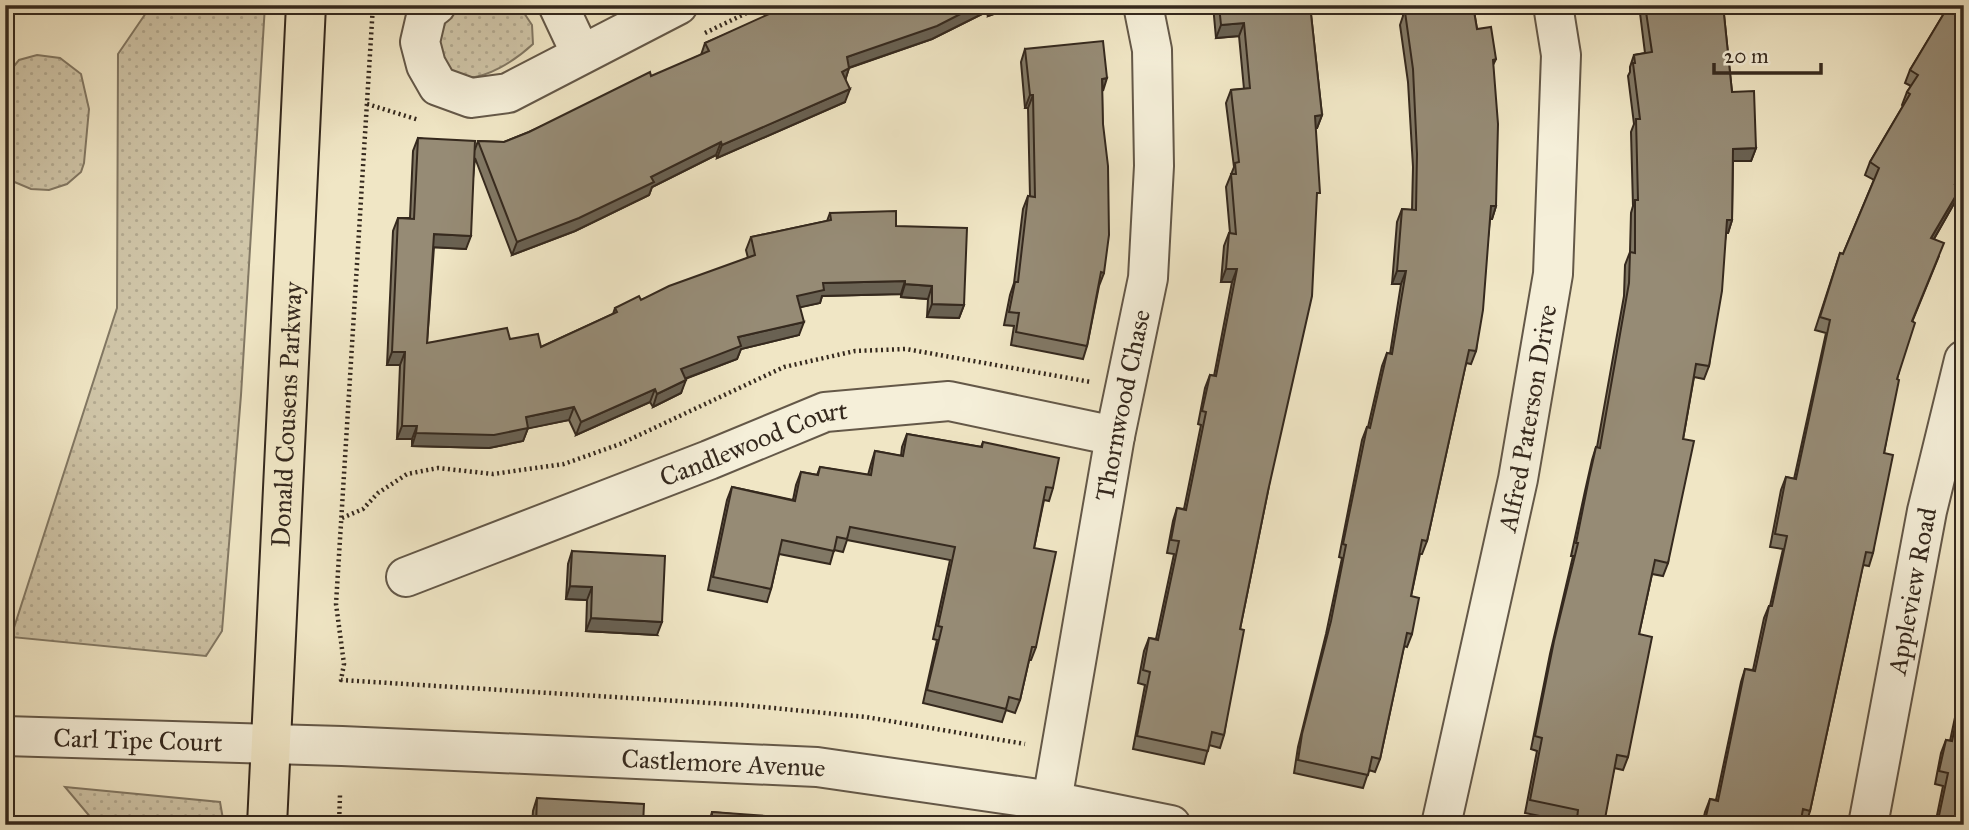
<svg xmlns="http://www.w3.org/2000/svg" width="1969" height="830" font-family="'IM FELL Great Primer',serif">
<defs>
<pattern id="grass-dots" width="8" height="8" patternUnits="userSpaceOnUse" patternTransform="scale(1.75)"><rect width="8" height="8" fill="#d0c6a9"/><path d="M2 2h.1M6 6h.1" fill="none" stroke="#b3aa91" stroke-width="1.8" stroke-linecap="round"/></pattern>
</defs>
<rect width="100%" height="100%" fill="#f0e6c5"/>
<filter id="stains"><feTurbulence type="fractalNoise" baseFrequency=".00286" numOctaves="4"/><feColorMatrix values="0 0 0 0 .2 0 0 0 0 .09 0 0 0 0 .02 0 0 0 .5 -.17"/></filter>
<radialGradient id="worn" r=".72"><stop offset=".6" stop-color="#630" stop-opacity="0"/><stop offset="1" stop-color="#630" stop-opacity=".3"/></radialGradient>
<g fill="url(#grass-dots)" stroke="#827864" stroke-width="2">
<polygon points="142,5 265,5 241,395 222,631 206,656 11,637 117,308 118,54 148,10"/>
<path d="M453,5L520,7L532,25L533,44C517,59 485,81 462,77C456,76 448,70 442,67L434,42Z"/>
<polygon points="37,55 60,58 81,74 89,109 84,163 81,172 67,184 49,190 31,189 5,178 5,77 19,60"/>
<polygon points="65,787 220,802 224,825 97,825"/>
</g>
<g fill="none" stroke-linecap="round" stroke-linejoin="round">
<defs>
<g id="minor">
<polyline points="436,5 427,12 420,42 426,65 438,86 471,98 508,93 678,5"/>
<polyline points="558,5 581,54"/>
<path id="s1" d="M406,577L709,460L825,412L949,401L1115,436"/>
<path id="s2" d="M5,736L342,746L817,767L1052,801L1171,825"/>
<path id="s3" d="M1052,801L1115,436L1148,278L1154,166L1152,50L1143,5"/>
<path id="s4" d="M1441,825L1518,479L1553,274L1561,55L1553,5"/>
<path id="s5" d="M1868,825L1927,511L1964,360"/>
</g>
<g id="major">
<path id="s6" d="M267,825L306,5"/>
</g>
</defs>
<use href="#minor" stroke="#645848" stroke-width="42"/>
<use href="#major" stroke="#35291e" stroke-width="42"/>
<g stroke="#35291e" stroke-width="4.5" stroke-dasharray="2 3.5" stroke-linecap="butt">
<polyline points="373,5 336,604 344,664 341,680 742,705 866,717 1025,744"/>
<polyline points="705,33 763,5"/>
<polyline points="367,104 419,120"/>
<polyline points="342,518 363,509 378,493 407,474 438,468 493,474 564,464 620,444 784,367 855,351 906,349 1091,382"/>
<polyline points="339,825 340,795"/>
</g>
<use href="#minor" stroke="#f5efd9" stroke-width="38"/>
<use href="#major" stroke="#f0e6c5" stroke-width="38"/>
</g>
<g fill="#817865" stroke="#35291e" stroke-width="2">
<polygon points="795,5 1019,5 988,16 986,12 932,39 849,68 845,80 845,102 717,158 716,155 652,187 649,195 575,231 512,255 475,158 466,249 434,247 427,343 510,339 541,347 613,314 615,308 641,300 748,258 746,250 751,237 827,221 830,213 896,226 964,305 959,318 927,317 928,299 901,297 901,294 822,296 820,303 800,307 799,335 741,349 737,359 685,379 681,393 653,407 650,402 576,435 569,420 528,428 523,441 489,448 412,446 412,439 397,439 400,365 387,365 393,231 398,218 410,218 413,151 418,138 475,149 478,141 504,142 529,132 701,55 705,43"/>
<polygon points="1213,5 1310,5 1322,115 1317,128 1315,128 1316,203 1268,491 1240,629 1224,735 1220,748 1209,745 1204,764 1133,749 1145,685 1138,683 1144,651 1149,638 1156,639 1174,554 1167,553 1173,521 1177,508 1184,509 1201,425 1198,424 1205,388 1210,375 1214,376 1232,282 1221,282 1224,246 1229,233 1230,233 1226,187 1234,167 1226,103 1231,90 1244,89 1239,36 1216,38"/>
<polygon points="1402,5 1473,5 1477,29 1496,59 1493,65 1496,206 1492,219 1490,219 1476,351 1471,364 1466,363 1427,541 1422,554 1420,554 1411,596 1412,634 1407,647 1404,646 1380,759 1375,772 1369,770 1363,788 1294,773 1298,747 1326,634 1342,558 1339,557 1362,440 1367,427 1368,427 1382,366 1387,353 1390,354 1401,284 1392,284 1397,222 1402,209 1412,210 1413,167 1408,82 1400,25 1403,16"/>
<polygon points="1639,5 1723,5 1732,92 1756,148 1751,161 1733,161 1732,220 1728,233 1726,233 1709,366 1704,379 1694,377 1683,439 1668,563 1663,576 1652,574 1639,634 1628,757 1623,770 1614,768 1603,825 1573,825 1574,823 1525,813 1537,751 1531,749 1550,654 1573,556 1571,556 1585,491 1592,460 1596,447 1597,447 1624,296 1625,265 1630,252 1631,213 1633,206 1631,132 1634,124 1628,76 1630,72 1630,67 1634,55 1645,53"/>
<polygon points="1949,5 1958,186 1961,187 1956,200 1934,239 1939,256 1912,322 1897,379 1884,453 1873,553 1869,566 1863,565 1810,811 1806,824 1800,823 1800,825 1702,825 1705,812 1710,799 1716,800 1741,682 1745,669 1753,670 1764,618 1769,606 1770,606 1783,549 1770,547 1781,490 1786,477 1794,479 1826,333 1815,330 1840,253 1843,254 1874,180 1865,175 1870,162 1903,106 1902,105 1907,92 1911,86 1905,83 1910,70"/>
<polygon points="1025,49 1102,91 1104,273 1099,286 1087,346 1083,359 1011,345 1014,326 1004,325 1010,295 1014,283 1023,209 1028,196 1030,196 1028,108 1025,108 1021,62"/>
<polygon points="907,434 981,447 983,442 1053,488 1049,501 1044,500 1034,548 1036,647 1031,660 1029,660 1020,700 1015,713 1006,710 1002,722 923,703 937,640 933,639 950,560 847,540 843,552 834,550 830,564 779,554 771,589 767,602 708,590 727,500 732,487 793,500 796,485 801,472 817,475 820,467 868,475 871,464 875,451 901,456 902,447"/>
<polygon points="572,551 657,635 586,631 587,600 566,599 568,564"/>
<polygon points="1964,675 1964,825 1935,825 1943,786 1935,784 1941,753 1946,740 1950,741"/>
<polygon points="537,798 643,825 532,825 533,811"/>
<polygon points="712,812 848,825 708,825"/>
</g>
<g fill="#696152" stroke="#35291e" stroke-width="2">
<polygon points="978,5 989,5 986,12 932,39 842,70 847,57"/>
<polygon points="992,5 1019,5 988,16"/>
<polygon points="1244,23 1239,36 1216,38 1221,25"/>
<polygon points="849,68 845,81 842,72"/>
<polygon points="1107,78 1103,91 1102,79"/>
<polygon points="850,89 845,102 717,158 722,145"/>
<polygon points="1030,95 1033,95 1028,108 1025,108"/>
<polygon points="1322,115 1317,128 1310,128 1315,116"/>
<polygon points="721,142 716,155 652,187 649,195 575,231 512,255 517,242"/>
<polygon points="1756,148 1751,161 1728,161 1733,149"/>
<polygon points="1964,171 1964,177 1951,197 1955,184"/>
<polygon points="1961,187 1956,200 1927,251 1931,238"/>
<polygon points="1491,206 1496,206 1492,219 1486,219"/>
<polygon points="1727,220 1732,220 1728,233 1722,233"/>
<polygon points="434,234 471,236 466,249 430,247"/>
<polygon points="1226,269 1237,269 1232,282 1221,282"/>
<polygon points="1397,271 1406,271 1401,284 1392,284"/>
<polygon points="905,281 901,294 822,296 820,303 793,309 797,296 823,283"/>
<polygon points="905,284 932,286 928,299 901,297"/>
<polygon points="932,304 964,305 959,318 927,317"/>
<polygon points="804,322 799,335 741,349 737,359 676,382 681,369 738,337"/>
<polygon points="392,352 405,352 400,365 387,365"/>
<polygon points="686,380 681,393 653,407 657,394"/>
<polygon points="655,389 650,402 576,435 581,422"/>
<polygon points="574,407 569,420 521,430 526,417"/>
<polygon points="402,426 417,426 412,439 397,439"/>
<polygon points="528,428 523,441 489,448 412,446 416,433"/>
<polygon points="570,586 592,587 587,600 566,599"/>
<polygon points="591,618 662,622 657,635 586,631"/>
</g>
<g fill="#968b75" stroke="#35291e" stroke-width="2">
<polygon points="795,5 978,5 937,26 847,57 849,68 842,72 850,89 722,145 721,142 651,177 654,182 579,218 517,242 478,141 504,142 529,132 650,72 651,76 709,51 705,43 780,9 781,12"/>
<polygon points="1219,5 1310,5 1322,115 1315,116 1320,193 1317,193 1312,296 1268,491 1240,629 1244,630 1224,735 1212,732 1208,751 1137,736 1150,672 1143,670 1149,638 1158,640 1179,541 1171,540 1177,508 1186,510 1206,412 1202,411 1210,375 1216,376 1237,269 1226,269 1229,233 1236,234 1231,174 1236,174 1235,163 1239,162 1231,90 1250,88 1244,23 1221,25"/>
<polygon points="1408,5 1473,5 1477,29 1491,27 1496,59 1493,60 1498,124 1496,206 1491,206 1483,310 1476,351 1469,350 1427,541 1422,540 1411,596 1419,598 1412,634 1407,633 1380,759 1372,757 1368,775 1298,760 1302,734 1331,621 1346,545 1343,544 1367,427 1370,428 1387,353 1392,354 1406,271 1397,271 1402,209 1416,210 1417,154 1413,69 1405,12 1409,12"/>
<polygon points="1645,5 1723,5 1732,92 1754,91 1756,148 1733,149 1732,220 1727,220 1722,291 1709,366 1696,364 1683,439 1694,441 1668,563 1655,560 1639,634 1652,637 1628,757 1617,755 1604,824 1577,819 1578,810 1530,800 1542,738 1535,736 1554,641 1578,543 1576,543 1589,478 1596,447 1600,448 1629,283 1630,252 1635,253 1635,200 1638,200 1636,119 1640,119 1633,63 1635,63 1634,55 1652,52"/>
<polygon points="1949,5 1964,5 1964,171 1955,184 1961,187 1931,238 1944,243 1912,321 1915,323 1897,379 1899,380 1884,453 1893,455 1873,553 1866,552 1810,811 1803,809 1800,825 1704,825 1710,799 1718,801 1745,669 1755,671 1769,606 1772,606 1787,536 1775,534 1786,477 1796,479 1830,320 1820,317 1840,253 1843,254 1879,168 1870,162 1910,94 1907,92 1918,75 1910,70"/>
<polygon points="1103,41 1107,78 1102,79 1103,124 1108,166 1109,235 1104,273 1101,272 1087,346 1016,332 1019,313 1009,312 1015,282 1018,282 1028,196 1035,197 1033,95 1030,95 1025,49"/>
<polygon points="418,138 475,141 471,236 434,234 427,343 507,328 510,339 538,334 541,347 617,312 615,308 639,296 641,300 669,286 755,255 751,237 831,220 830,213 896,211 896,226 967,228 964,305 932,304 932,286 905,284 905,281 823,283 824,290 797,296 804,322 738,337 741,346 681,369 686,380 657,394 655,389 581,422 574,407 526,417 528,428 494,435 416,433 417,426 402,426 405,352 392,352 398,218 414,219"/>
<polygon points="907,434 982,447 983,442 1059,458 1053,488 1046,487 1034,548 1056,552 1036,647 1032,647 1020,700 1009,697 1006,709 927,690 942,627 938,626 955,547 850,527 847,539 837,537 834,551 782,540 771,589 713,577 732,487 795,501 801,472 818,475 820,467 871,475 875,451 903,456"/>
<polygon points="572,551 665,556 662,622 591,618 592,587 570,586"/>
<polygon points="1964,685 1964,825 1937,825 1948,773 1939,771 1946,740 1952,741"/>
<polygon points="537,798 644,804 643,825 536,825"/>
<polygon points="712,812 848,822 848,825 712,825"/>
</g>
<g text-anchor="middle" dominant-baseline="central" stroke-width="7" stroke-linejoin="round" paint-order="stroke">
<g font-size="26" fill="#35291e" stroke="#f5efd9">
<text stroke="none"><textPath href="#s3" startOffset="402">Thornwood Chase</textPath></text>
<text stroke="none"><textPath href="#s6" startOffset="411">Donald Cousens Parkway</textPath></text>
<text stroke="none"><textPath href="#s4" startOffset="416">Alfred Paterson Drive</textPath></text>
<text stroke="none"><textPath href="#s1" startOffset="373">Candlewood Court</textPath></text>
<text stroke="none"><textPath href="#s5" startOffset="238">Appleview Road</textPath></text>
<text stroke="none"><textPath href="#s2" startOffset="133">Carl Tipe Court</textPath></text>
<text stroke="none"><textPath href="#s2" startOffset="719">Castlemore Avenue</textPath></text>
</g>
</g>
<rect width="1969" height="830" fill="none" stroke="#f0e6c5" stroke-width="28"/>
<rect x="7" y="7" width="1955" height="816" fill="none" stroke="#35291e" stroke-width="3.5"/>
<rect x="14" y="14" width="1941" height="802" fill="none" stroke="#35291e" stroke-width="2"/>
<path d="M1714 63v10h107v-10" fill="none" stroke="#35291e" stroke-width="3.5"/>
<text x="1724" y="63" font-size="21" fill="#35291e" stroke="#f5efd9" stroke-width="5" paint-order="stroke">20 m</text>
<rect width="100%" height="100%" filter="url(#stains)"/>
<rect width="100%" height="100%" fill="url(#worn)"/>
</svg>
